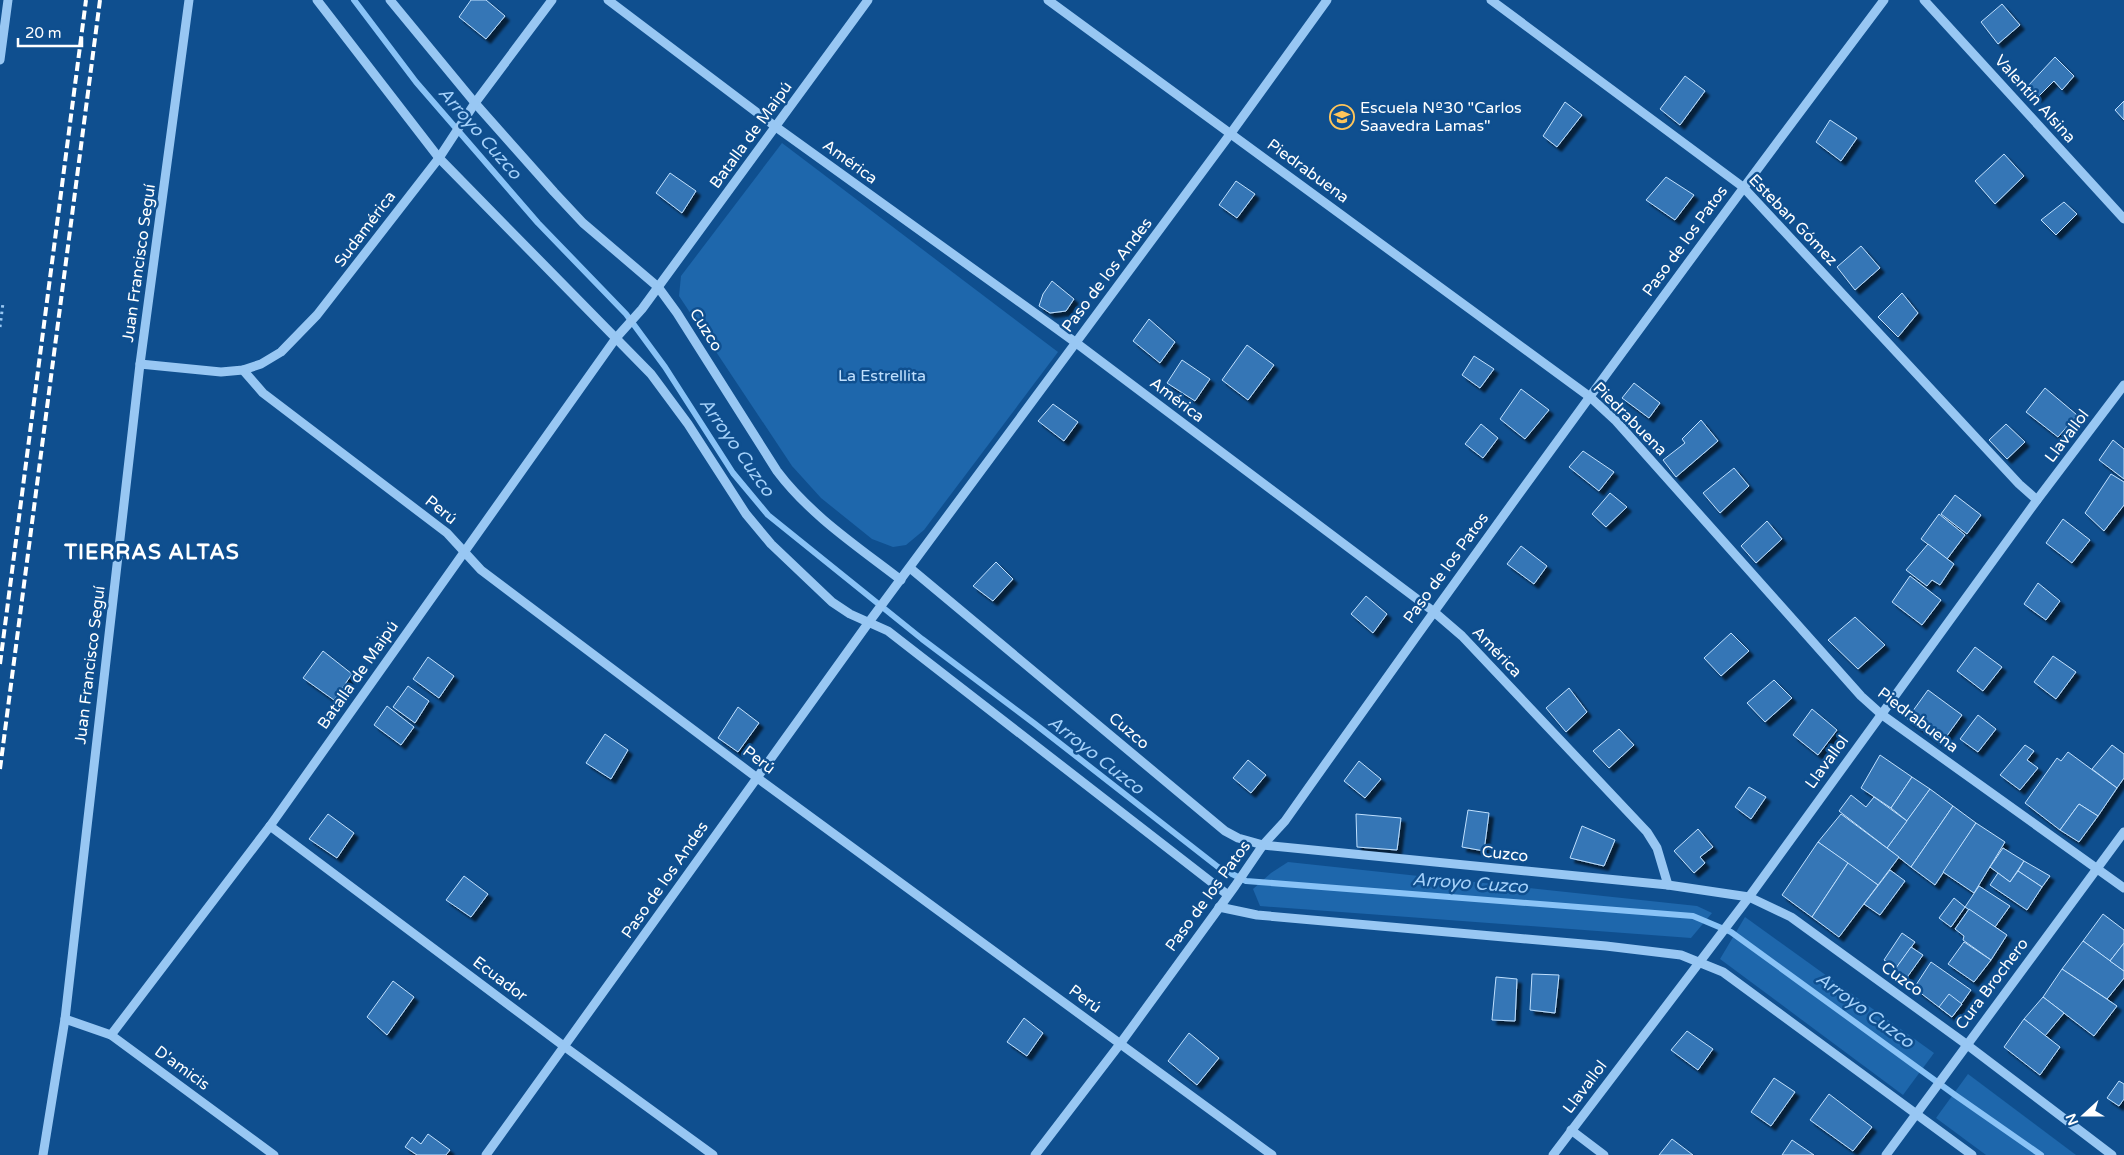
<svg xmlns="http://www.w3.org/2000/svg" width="2124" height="1155" font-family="'Varela Round',sans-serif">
<defs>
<filter id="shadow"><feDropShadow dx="4.5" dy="4.5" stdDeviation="1" flood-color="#0009"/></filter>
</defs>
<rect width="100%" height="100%" fill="#0f4f8f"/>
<g fill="#1e67ac">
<polygon points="782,143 1058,352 924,530 906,545 893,547 872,539 821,498 792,466 679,296 681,276"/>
<polygon points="1288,862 1697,906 1712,913 1691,938 1260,906 1253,889 1271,873"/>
<polygon points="1745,917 1934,1053 1903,1095 1720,959"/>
<polygon points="1968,1074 2076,1155 1986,1155 1936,1118"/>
</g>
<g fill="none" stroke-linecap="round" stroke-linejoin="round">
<polyline stroke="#89c3f7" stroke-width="6" points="354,0 416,82 538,223 626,314 665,367 733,473 768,515 922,639 1035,724 1218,867 1246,881 1693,916 1731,932 1955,1095 2041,1155"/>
</g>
<g fill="#3476b6" stroke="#c0e0fe" filter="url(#shadow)">
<polygon points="471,0 486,0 505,16 486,39 459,17"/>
<polygon points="2002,4 2020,25 1998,44 1981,22"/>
<polygon points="2055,57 2074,76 2062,90 2054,81 2037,98 2027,87"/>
<polygon points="1685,76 1705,91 1680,125 1660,109"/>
<polygon points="2124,101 2124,120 2115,110"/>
<polygon points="1565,102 1582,115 1557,147 1543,136"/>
<polygon points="1830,120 1857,138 1841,161 1816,142"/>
<polygon points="2004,154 2024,176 1995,204 1975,181"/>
<polygon points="670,173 696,191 682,213 656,193"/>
<polygon points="1666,177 1694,195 1675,220 1646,200"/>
<polygon points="1236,181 1255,194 1237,218 1219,205"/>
<polygon points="2064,202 2077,214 2056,235 2041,220"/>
<polygon points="1861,246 1880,268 1855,290 1837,267"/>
<polygon points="1052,281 1074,299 1066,311 1050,313 1039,306 1043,294"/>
<polygon points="1902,293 1918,313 1898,337 1878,317"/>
<polygon points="1149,319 1175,342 1160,363 1133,341"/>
<polygon points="1247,345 1274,365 1248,400 1222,380"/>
<polygon points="1474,356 1494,369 1480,388 1462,375"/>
<polygon points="1182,360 1210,379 1195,401 1167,383"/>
<polygon points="1634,383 1660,403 1649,418 1622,398"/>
<polygon points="2045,388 2077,415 2058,437 2026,412"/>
<polygon points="1521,389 1549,410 1525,439 1500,419"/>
<polygon points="1053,404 1078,422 1064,441 1038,421"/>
<polygon points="1701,420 1718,441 1676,477 1663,460 1685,443 1682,439"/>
<polygon points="1481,424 1498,438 1483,458 1465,444"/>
<polygon points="2006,424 2025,442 2007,459 1989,440"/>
<polygon points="2113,440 2124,449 2124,479 2099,460"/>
<polygon points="1583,451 1614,472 1599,491 1569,467"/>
<polygon points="1734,468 1749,486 1720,513 1703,493"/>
<polygon points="2111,474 2124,482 2124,505 2104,531 2085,513"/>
<polygon points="1610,493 1627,507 1606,527 1592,514"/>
<polygon points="1955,495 1981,515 1967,534 1941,514"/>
<polygon points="1939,514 1965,535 1947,559 1921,539"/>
<polygon points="2063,519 2090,540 2072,563 2046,543"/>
<polygon points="1767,521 1782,539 1756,563 1741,546"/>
<polygon points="1928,544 1954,564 1940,585 1932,580 1927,586 1906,570"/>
<polygon points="1521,546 1547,566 1534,584 1507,564"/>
<polygon points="996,562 1013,579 993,601 973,586"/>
<polygon points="1910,576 1941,600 1922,625 1892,602"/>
<polygon points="2038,583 2060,601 2046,620 2024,604"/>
<polygon points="1366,596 1387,614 1373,633 1351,614"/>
<polygon points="1855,617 1885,645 1858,669 1828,640"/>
<polygon points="1731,633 1749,651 1721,676 1704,658"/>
<polygon points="1975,647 2002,667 1983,691 1957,671"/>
<polygon points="323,651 352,674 334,700 303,678"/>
<polygon points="2053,656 2076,672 2056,699 2034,682"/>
<polygon points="428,657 454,676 439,698 413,679"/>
<polygon points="1774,680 1792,698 1765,722 1747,703"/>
<polygon points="408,686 429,701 415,723 393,707"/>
<polygon points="1569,688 1587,712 1566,732 1546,708"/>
<polygon points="1928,690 1962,715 1941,744 1907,719"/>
<polygon points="387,706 414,727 401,745 374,725"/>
<polygon points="738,707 759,723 738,752 718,738"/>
<polygon points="1812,709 1837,730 1818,755 1793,735"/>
<polygon points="1978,715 1996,729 1978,752 1960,739"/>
<polygon points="1619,729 1634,745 1609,768 1593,751"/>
<polygon points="605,734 628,750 611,779 586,763"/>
<polygon points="2025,745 2034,751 2027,760 2038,768 2020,790 2000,775"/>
<polygon points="2112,745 2124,754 2124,778 2117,788 2092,769"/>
<polygon points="2068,752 2117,788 2098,816 2079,804 2060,830 2025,803 2057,758 2061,761"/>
<polygon points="1880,755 1912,777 1891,808 1861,788"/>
<polygon points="1248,760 1266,775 1251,793 1233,778"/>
<polygon points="1359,761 1381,779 1365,798 1344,781"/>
<polygon points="1912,777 1930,789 1907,821 1891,808"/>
<polygon points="1749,787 1766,797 1751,819 1735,807"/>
<polygon points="1930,789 1953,806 1911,867 1887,848"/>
<polygon points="1851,795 1866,807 1874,797 1907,821 1887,848 1839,811"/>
<polygon points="2079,804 2098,816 2079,842 2060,830"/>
<polygon points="1953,806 1976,823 1935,885 1911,867"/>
<polygon points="1468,810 1489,813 1484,851 1462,847"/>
<polygon points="328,814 354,833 337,858 309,839"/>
<polygon points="1356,814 1401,818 1397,850 1357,847"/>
<polygon points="1841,814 1899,857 1878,885 1818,842"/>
<polygon points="1976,823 2005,842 1974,893 1943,872"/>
<polygon points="1582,826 1615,840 1604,866 1570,858"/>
<polygon points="1698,829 1713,847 1700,857 1705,863 1694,873 1674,851"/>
<polygon points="1818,842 1848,863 1812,917 1782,895"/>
<polygon points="2003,848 2024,861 2010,882 1990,867"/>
<polygon points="2024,861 2050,876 2042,887 2018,871"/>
<polygon points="1848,863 1878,885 1839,937 1812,917"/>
<polygon points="1890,870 1905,881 1880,915 1864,904"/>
<polygon points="2018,871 2042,887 2027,910 1990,885 1998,873 2010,882"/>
<polygon points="464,876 488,894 471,917 446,900"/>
<polygon points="1979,886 2010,906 1995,927 1965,907"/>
<polygon points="1954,898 1965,907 1951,927 1939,918"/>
<polygon points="1969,909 2007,935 1991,960 1963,940 1964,936 1955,929"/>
<polygon points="2103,914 2124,930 2124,943 2110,961 2083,941"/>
<polygon points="1902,933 1915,942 1896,968 1884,960"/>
<polygon points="2083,941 2124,971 2124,978 2107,999 2062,969"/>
<polygon points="1964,942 1991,960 1974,982 1948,964"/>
<polygon points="2124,943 2124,971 2110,961"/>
<polygon points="1911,947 1923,955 1903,983 1891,975"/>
<polygon points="1931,962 1971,990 1952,1017 1914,988"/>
<polygon points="2062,969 2117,1006 2094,1036 2043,997"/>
<polygon points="1532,974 1559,975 1555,1013 1530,1010"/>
<polygon points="1496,977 1517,979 1515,1021 1492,1020"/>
<polygon points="393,981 414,997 387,1035 367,1017"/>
<polygon points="1949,994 1962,1004 1952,1017 1939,1007"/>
<polygon points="2043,997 2064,1013 2045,1036 2024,1019"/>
<polygon points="1024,1018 1043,1033 1027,1056 1007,1042"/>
<polygon points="2024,1019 2060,1047 2040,1075 2004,1047"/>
<polygon points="1687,1031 1713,1049 1698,1070 1671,1050"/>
<polygon points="1189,1033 1219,1058 1197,1085 1168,1061"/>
<polygon points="1774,1078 1795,1092 1771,1126 1751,1112"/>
<polygon points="2119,1081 2124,1084 2124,1099 2119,1106 2107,1098"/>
<polygon points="1829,1094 1872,1127 1853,1151 1810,1120"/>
<polygon points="428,1134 450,1150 446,1155 417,1155 405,1147 412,1137 421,1144"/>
<polygon points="1672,1139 1693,1155 1659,1155"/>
<polygon points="1792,1140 1814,1155 1782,1155"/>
</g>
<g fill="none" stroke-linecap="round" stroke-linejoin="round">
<polyline stroke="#98c7f3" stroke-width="3" stroke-dasharray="2.5 4" stroke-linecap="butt" points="0,327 3,303"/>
<g stroke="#98c7f3" stroke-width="9">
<polyline points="317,0 439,158 651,374 688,424 746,514 771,544 832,602 850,614 888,631 1228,895"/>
<path d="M390,0L475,103L554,192L583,223L658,287L677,313L777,471C810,515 857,546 901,580"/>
<polyline points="608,0 776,127 1075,342 1433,611 1462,636 1647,832 1657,848 1668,885"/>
<polyline points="1048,0 1590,397 1616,421 1861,696 1881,714 2124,888"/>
<polyline points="1491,0 1743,187 2019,484 2037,500"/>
<polyline points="1924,0 2124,219"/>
<polyline points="0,60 8,0"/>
<polyline points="140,364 221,372 243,370 261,364 281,352 317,315 366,252 439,158 475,103 552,0"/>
<polyline points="243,370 263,393 447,533 481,570 756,777 1272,1155"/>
<polyline points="910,568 1225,831 1238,838 1263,845 1668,885 1749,897 1791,917 1966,1044 2112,1155"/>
<polyline points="270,826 565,1047 713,1155"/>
<polyline points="1219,907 1257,915 1606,946 1681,955 1723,972 1972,1155"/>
<polyline points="65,1019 111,1035 274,1155"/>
<polyline points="111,1035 270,826 616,338 642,309 868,0"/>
<polyline points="1571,1130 1604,1155"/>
<polyline points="43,1155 65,1019 140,364 189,0"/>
<polyline points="486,1155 869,622 1231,133 1327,0"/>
<path d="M1035,1155L1120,1044L1235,886L1263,845L1285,821C1480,545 1680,271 1884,0"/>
<polyline points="1553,1155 1749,897 2037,500 2124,385"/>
<polyline points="1886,1155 2124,832"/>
</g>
<g stroke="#fff" stroke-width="4" stroke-dasharray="9 4" stroke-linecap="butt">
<polyline points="0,664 86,0"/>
<polyline points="0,769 100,0"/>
</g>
</g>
<defs>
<symbol id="school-ring" viewBox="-11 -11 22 22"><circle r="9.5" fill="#0f4f8f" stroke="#ffc55a" stroke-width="1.5"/><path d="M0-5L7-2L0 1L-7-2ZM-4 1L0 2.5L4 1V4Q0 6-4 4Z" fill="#ffc55a"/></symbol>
</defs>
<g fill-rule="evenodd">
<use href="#school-ring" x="1328" y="103" width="28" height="28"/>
</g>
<g text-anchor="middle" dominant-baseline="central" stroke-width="5" stroke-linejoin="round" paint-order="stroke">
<g font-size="16" fill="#fff" stroke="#0f4f8f">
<text transform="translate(2035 99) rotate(48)">Valentín Alsina</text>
<text transform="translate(751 135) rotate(-54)">Batalla de Maipú</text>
<text transform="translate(850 162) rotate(36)">América</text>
<text transform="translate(1308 171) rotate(36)">Piedrabuena</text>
<text transform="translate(1793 220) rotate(46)">Esteban Gómez</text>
<text transform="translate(365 229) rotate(-53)">Sudamérica</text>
<text transform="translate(1685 241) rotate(-54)">Paso de los Patos</text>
<text transform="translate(139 263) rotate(-82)">Juan Francisco Seguí</text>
<text transform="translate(1107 275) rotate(-53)">Paso de los Andes</text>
<text transform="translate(706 330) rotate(58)">Cuzco</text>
<text transform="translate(1177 400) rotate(37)">América</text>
<text transform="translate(1630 419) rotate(45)">Piedrabuena</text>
<text transform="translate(2067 436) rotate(-53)">Llavallol</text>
<text transform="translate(441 510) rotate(39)">Perú</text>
<text transform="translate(1446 568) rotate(-54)">Paso de los Patos</text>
<text transform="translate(1497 652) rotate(46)">América</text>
<text transform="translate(90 665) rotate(-83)">Juan Francisco Seguí</text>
<text transform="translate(358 675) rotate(-55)">Batalla de Maipú</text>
<text transform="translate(1918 720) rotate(37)">Piedrabuena</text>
<text transform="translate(1129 731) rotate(40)">Cuzco</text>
<text transform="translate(759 760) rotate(37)">Perú</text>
<text transform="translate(1827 762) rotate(-54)">Llavallol</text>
<text transform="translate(1505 854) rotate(6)">Cuzco</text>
<text transform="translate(665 880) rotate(-55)">Paso de los Andes</text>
<text transform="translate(1208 896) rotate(-54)">Paso de los Patos</text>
<text transform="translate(500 979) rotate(37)">Ecuador</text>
<text transform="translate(1902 979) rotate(36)">Cuzco</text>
<text transform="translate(1992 984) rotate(-53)">Cura Brochero</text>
<text transform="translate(1085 999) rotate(36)">Perú</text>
<text transform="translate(182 1068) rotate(36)">D'amicis</text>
<text transform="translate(1585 1087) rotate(-53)">Llavallol</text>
</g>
<g font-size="16" fill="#fff" stroke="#0f4f8f" text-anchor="start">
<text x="1360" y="108">Escuela Nº30 "Carlos<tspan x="1360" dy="18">Saavedra Lamas"</tspan></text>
</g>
<g font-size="16" fill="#c0e0fe" stroke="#0f4f8f">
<text x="882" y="376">La Estrellita</text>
</g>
<g font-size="18" font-style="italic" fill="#a4d1fa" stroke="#0f4f8f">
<text transform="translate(480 133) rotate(49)">Arroyo Cuzco</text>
<text transform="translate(737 447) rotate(55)">Arroyo Cuzco</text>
<text transform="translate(1096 755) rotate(38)">Arroyo Cuzco</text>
<text transform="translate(1470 883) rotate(4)">Arroyo Cuzco</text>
<text transform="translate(1865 1010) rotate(36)">Arroyo Cuzco</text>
</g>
<g font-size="21" font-weight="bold" letter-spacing="1" fill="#fff" stroke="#0f4f8f">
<text x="152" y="552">TIERRAS ALTAS</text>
</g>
</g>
<g transform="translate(2084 1115) rotate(249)" stroke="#0f4f8f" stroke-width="4" paint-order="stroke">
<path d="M0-4L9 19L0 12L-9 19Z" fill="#ffffff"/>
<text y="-8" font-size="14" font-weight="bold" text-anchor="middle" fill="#ffffff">N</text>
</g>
<path d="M18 38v8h64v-8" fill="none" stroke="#ffffff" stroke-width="2.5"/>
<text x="25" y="38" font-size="15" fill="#ffffff" stroke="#0f4f8f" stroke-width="4" paint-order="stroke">20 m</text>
</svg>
